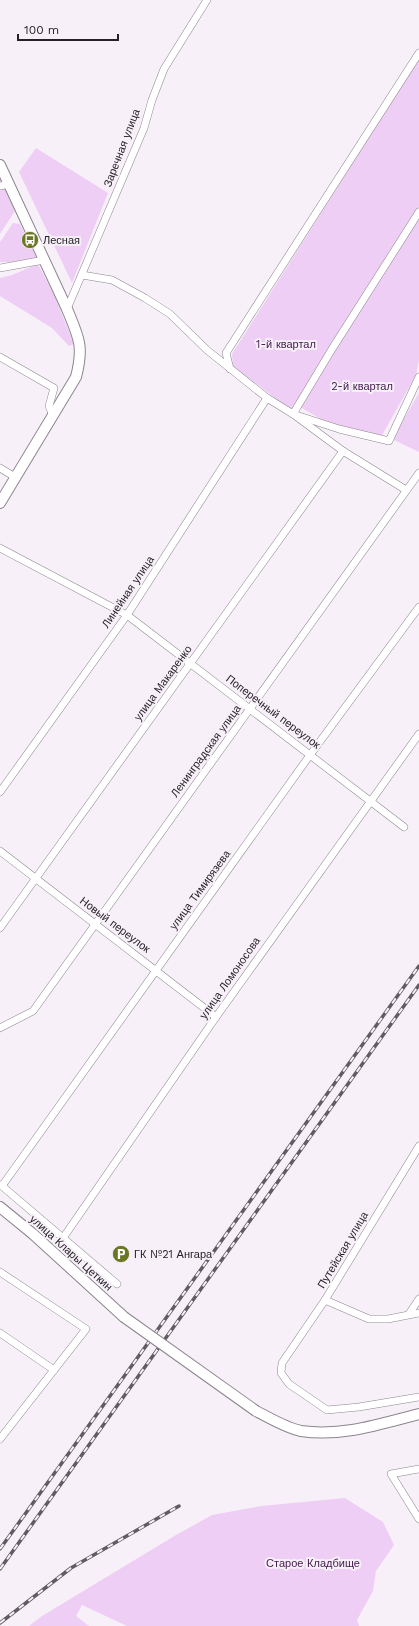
<svg xmlns="http://www.w3.org/2000/svg" width="419" height="1626" font-family="'Work Sans',sans-serif">
<rect width="100%" height="100%" fill="#f7f0f9"/>
<g fill="#efcef5">
<polygon points="419,58 419,208 292,411 233,366 232,354"/>
<polygon points="36,148 108,193 72,283 19,172"/>
<polygon points="0,177 15,211 0,234"/>
<polygon points="419,216 419,360 416,375 381,437 333,426 300,407"/>
<polygon points="13,223 20,224 37,259 22,262 0,262 0,242"/>
<polygon points="38,264 55,297 74,344 69,346 52,328 0,296 0,278 12,275"/>
<polygon points="419,393 419,452 392,439"/>
<polygon points="345,1498 383,1522 394,1545 376,1571 373,1591 357,1620 359,1626 127,1626 82,1605 76,1616 89,1626 29,1626 42,1616 176,1535 212,1515 261,1506"/>
</g>
<g fill="none" stroke-linecap="round" stroke-linejoin="round">
<defs>
<g id="street">
<polyline points="0,186 8,184"/>
<polyline points="419,212 332,349 293,414 339,429 389,441 419,377"/>
<polyline points="0,268 44,260"/>
<polyline points="82,275 112,280 145,298 170,314 207,350 267,398 293,414 343,451 406,490"/>
<polyline points="67,309 144,128 152,100 164,69 207,0"/>
<polyline points="0,357 54,388 49,406 53,415"/>
<polyline points="230,369 226,353 419,53"/>
<polyline points="0,468 15,477"/>
<polyline points="0,548 127,615 404,827"/>
<polyline points="0,792 127,615 267,398"/>
<polyline points="0,851 216,1017"/>
<polyline points="0,928 343,451"/>
<polyline points="0,1028 33,1011 419,473"/>
<polyline points="419,1146 325,1300 282,1363 281,1373 289,1384 327,1410 359,1407 419,1397"/>
<polyline points="0,1185 2,1186 310,755 419,607"/>
<polyline points="2,1186 117,1284"/>
<polyline points="63,1238 216,1017 419,734"/>
<polyline points="0,1272 86,1329 0,1439"/>
<polyline points="325,1300 369,1319 388,1319 419,1313"/>
<polyline points="409,1314 419,1299"/>
<polyline points="0,1333 54,1370"/>
<polyline points="419,1469 391,1474 419,1519"/>
</g>
<g id="secondary">
<path d="M0,165L67,309C79,338 84,346 76,377L0,503"/>
<polyline points="0,1207 33,1234 124,1317"/>
<path d="M256,1411C270,1418 286,1428 301,1431C342,1437 380,1424 419,1414"/>
</g>
</defs>
<use href="#street" stroke="#8c858d" stroke-width="8"/>
<use href="#secondary" stroke="#8c858d" stroke-width="12"/>
<use href="#street" stroke="#fff" stroke-width="7"/>
<use href="#secondary" stroke="#fff" stroke-width="10"/>
<defs>
<g id="rail">
<polyline points="0,1549 419,966"/>
<polyline points="0,1569 419,985"/>
<polyline points="0,1623 71,1568 179,1506"/>
</g>
</defs>
<use href="#rail" stroke="#615c61" stroke-width="3.5"/>
<use href="#rail" stroke="#f7f0f9" stroke-width="2" stroke-dasharray="6" stroke-linecap="butt"/>
<defs>
<polyline id="secondary-bridge" points="124,1317 256,1411"/>
</defs>
<use href="#secondary-bridge" stroke="#8c858d" stroke-width="12" stroke-linecap="butt"/>
<use href="#secondary-bridge" stroke="#fff" stroke-width="10"/>
</g>
<defs>
<symbol id="bus-disc" viewBox="-11 -11 22 22"><circle r="9.5" fill="#6b7723" stroke="#f7f0f9"/><path d="M-5-6H5V4H4V6H2V4H-2V6H-4V4H-5ZM-3.5-4V0h7V-4ZM-3.5 1.2v1.5H-2V1.2ZM2 1.2v1.5H3.5V1.2Z" fill="#fff"/></symbol>
<symbol id="parking-disc" viewBox="-11 -11 22 22"><circle r="9.5" fill="#6b7723" stroke="#f7f0f9"/><path d="M-3.5-5.5H1a3.5 3.5 0 0 1 0 7H-1V5.5H-3.5ZM-1-3.4V-.6H.8a1.4 1.4 0 0 0 0-2.8Z" fill="#fff"/></symbol>
</defs>
<g fill-rule="evenodd">
<use href="#bus-disc" x="20" y="230" width="20" height="20"/>
<use href="#parking-disc" x="111" y="1244" width="20" height="20"/>
</g>
<g text-anchor="middle" dominant-baseline="central" stroke-width="4" stroke-linejoin="round" paint-order="stroke">
<g font-size="11" fill="#252225" stroke="#f7f0f9">
<text transform="translate(122 148) rotate(-69)">Заречная улица</text>
<text transform="translate(128 592) rotate(-56)">Линейная улица</text>
<text transform="translate(163 683) rotate(-54)">улица Макаренко</text>
<text transform="translate(273 712) rotate(37)">Поперечный переулок</text>
<text transform="translate(206 751) rotate(-54)">Ленинградская улица</text>
<text transform="translate(200 890) rotate(-54)">улица Тимирязева</text>
<text transform="translate(115 925) rotate(37)">Новый переулок</text>
<text transform="translate(230 978) rotate(-55)">улица Ломоносова</text>
<text transform="translate(343 1250) rotate(-59)">Путейская улица</text>
<text transform="translate(71 1253) rotate(42)">улица Клары Цеткин</text>
</g>
<g font-size="11" fill="#252225" stroke="#f7f0f9" text-anchor="start">
<text x="43" y="240">Лесная</text>
<text x="134" y="1254">ГК №21 Ангара</text>
</g>
<g font-size="11" fill="#41194a" stroke="#f7f0f9">
<text x="286" y="344">1-й квартал</text>
<text x="362" y="386">2-й квартал</text>
<text x="313" y="1563">Старое Кладбище</text>
</g>
</g>
<path d="M18 34v6h100v-6" fill="none" stroke="#252225" stroke-width="2"/>
<text x="24" y="34" font-size="12" fill="#252225" stroke="#f7f0f9" stroke-width="3" paint-order="stroke">100 m</text>
</svg>
